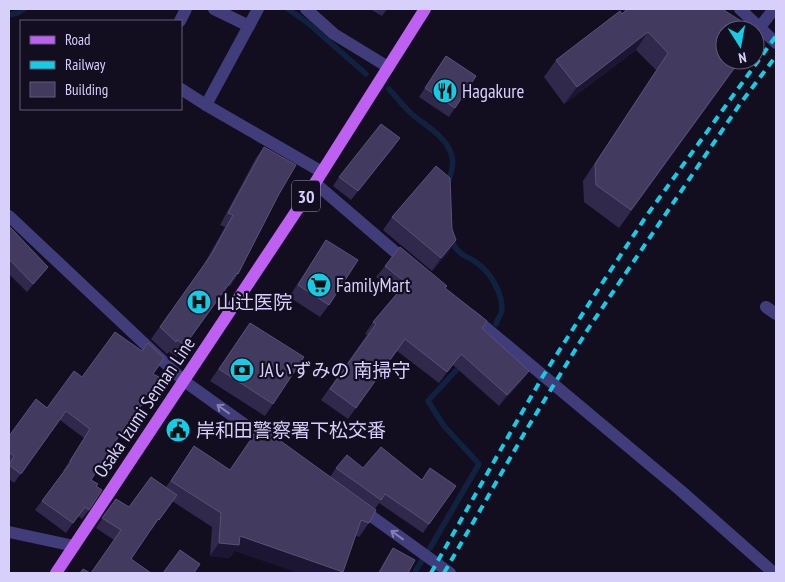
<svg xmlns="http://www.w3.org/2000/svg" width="785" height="582" font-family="'PT Sans Narrow','Noto Sans JP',sans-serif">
<rect width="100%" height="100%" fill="#120e1f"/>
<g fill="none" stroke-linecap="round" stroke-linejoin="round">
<g stroke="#112241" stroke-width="5.5">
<polyline points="288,9 308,23 366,74"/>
<polyline points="9,15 18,13 24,9"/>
<path d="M389,89C397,98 404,107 413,115C426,126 445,136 451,153C455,163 451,173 448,183"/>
<path d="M451,239C459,259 470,255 482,267C493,277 505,299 501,313C500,316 497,320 496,324"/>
<polyline points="430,548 479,464 444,426 428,401 462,364"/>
<polyline points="416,570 423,559"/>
</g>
<g stroke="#413d7a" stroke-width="12">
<polyline points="214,9 249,26"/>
<polyline points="306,9 334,34 388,67"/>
<polyline points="740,9 776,43"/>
<polyline points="180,21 186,9"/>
<polyline points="760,27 774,9"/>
<polyline points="181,89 206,105 322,172"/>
<polyline points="206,105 258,9"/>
<polyline points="315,183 408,263"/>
<polyline points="9,216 184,381 269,442"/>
<polyline points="766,307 776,314"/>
<polyline points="472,316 680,490 774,573"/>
<polyline points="360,508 450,573"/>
<polyline points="9,532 74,546"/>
</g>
<polyline stroke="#be61f2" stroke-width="12" points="56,573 315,183 425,9"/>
<g stroke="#13cce5" stroke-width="4" stroke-dasharray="8 6" stroke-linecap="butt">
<polyline points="431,573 509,435 543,376 599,288 647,215 776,36"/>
<polyline points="444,573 528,427 588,329 740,104 776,56"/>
</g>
</g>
<g fill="#30294c">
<polygon points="370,9 387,9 382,16"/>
<polygon points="622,14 741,60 619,228 584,202 583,181 656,70 636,50 564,104 544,77 556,60"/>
<polygon points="446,56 476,76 449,117 419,97"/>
<polygon points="264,147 279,194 238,274 230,286 228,285 177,357 169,352 167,354 151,339 203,266 225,227 220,225 256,158"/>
<polygon points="394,147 351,200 333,186 339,177"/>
<polygon points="392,217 452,229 456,240 448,253 432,271 383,230"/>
<polygon points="9,226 48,267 42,275 27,292 9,274"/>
<polygon points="326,240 329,305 320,317 289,297"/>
<polygon points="385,266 445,289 487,321 482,328 529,371 521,382 499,406 453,365 439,383 397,351 348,419 321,400 367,335 365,334 373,322 397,294 376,277"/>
<polygon points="250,323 273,404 265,416 210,381"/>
<polygon points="154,374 138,412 119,436 91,480 96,486 89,510 82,519 78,516 66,533 35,510 64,471 63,471 84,438 60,420 14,483 9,479 9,436 47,408 82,377"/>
<polygon points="260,426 369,523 359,537 355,535 234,551 230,558 210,556 212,527 172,501 152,529 151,528 131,559 91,573 114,540 96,528 116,499 129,507 166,487 194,446 230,470"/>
<polygon points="336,468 363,468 456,486 423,533 379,503 375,509 330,477"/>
<polygon points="393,548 408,573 378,573 387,557"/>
</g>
<g fill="#1d1632">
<polygon points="648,32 636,50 564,104 577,87"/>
<polygon points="400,138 394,147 351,200 358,191"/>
<polygon points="456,240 448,253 432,271 441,258"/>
<polygon points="48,267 42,275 27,292 33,284"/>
<polygon points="461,354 453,365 439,383 447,372"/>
<polygon points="529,371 521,382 499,406 507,395"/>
<polygon points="240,536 343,572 341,573 299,573 234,551 230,558 210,556 219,543"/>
</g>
<g fill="#423b5f" stroke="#595277">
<polygon points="627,9 722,9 749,26 749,30 725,30 725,60 740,60 631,210 596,185 595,164 668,53 648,32 577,87 556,60 620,11 622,14"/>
<polygon points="446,56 476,76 455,108 425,88"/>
<polygon points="381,124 400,138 358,191 339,177"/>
<polygon points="264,147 296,165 279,194 238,274 237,273 185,345 177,340 176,342 160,327 211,255 233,215 228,213"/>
<polygon points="436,166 450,178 452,229 456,240 441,258 392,217"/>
<polygon points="9,226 48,267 33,284 9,259"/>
<polygon points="326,240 358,260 329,305 298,285"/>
<polygon points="400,247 447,286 445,288 487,321 482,328 529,371 507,395 461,354 447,372 405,339 356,408 330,389 376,324 373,322 406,283 385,266"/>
<polygon points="250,323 304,357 273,404 219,369"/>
<polygon points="115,332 142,351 148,343 164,358 153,374 159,377 142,401 144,402 122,431 91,480 98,484 96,486 102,490 89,510 85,507 73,523 42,501 71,462 70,461 90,429 66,411 21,474 9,465 14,456 9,452 9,436 36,399 47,408 74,371 82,377"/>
<polygon points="260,426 376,510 369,523 361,520 343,572 240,536 239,545 219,543 221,513 171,481 194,446 230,470"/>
<polygon points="381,447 422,480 430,468 456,486 429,524 385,494 381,500 336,468 347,455 363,468"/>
<polygon points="151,477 177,495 159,520 158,519 131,559 151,573 91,573 121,530 102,518 116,499 129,507"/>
<polygon points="393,548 415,560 408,573 379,573"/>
<polygon points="180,550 200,564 194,573 163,573"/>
<polygon points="83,569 90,573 80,573"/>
</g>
<defs><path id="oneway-shaft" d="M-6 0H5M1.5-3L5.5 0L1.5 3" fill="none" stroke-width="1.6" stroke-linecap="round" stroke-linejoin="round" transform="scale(1.25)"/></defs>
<g stroke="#847fb4">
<use href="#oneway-shaft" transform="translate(223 409) rotate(-144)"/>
<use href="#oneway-shaft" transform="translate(397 535) rotate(-144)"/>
</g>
<defs>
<symbol id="restaurant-disc" viewBox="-11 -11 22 22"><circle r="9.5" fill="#13cce5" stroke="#120e1f"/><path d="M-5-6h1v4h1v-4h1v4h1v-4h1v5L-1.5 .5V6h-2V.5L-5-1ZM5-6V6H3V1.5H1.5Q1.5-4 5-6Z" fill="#111"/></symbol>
<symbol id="supermarket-disc" viewBox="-11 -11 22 22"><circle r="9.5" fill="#13cce5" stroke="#120e1f"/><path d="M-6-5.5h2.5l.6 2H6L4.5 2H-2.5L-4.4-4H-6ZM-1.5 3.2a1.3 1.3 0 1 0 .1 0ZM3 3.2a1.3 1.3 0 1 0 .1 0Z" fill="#111"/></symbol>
<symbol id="hospital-disc" viewBox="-11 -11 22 22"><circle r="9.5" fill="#13cce5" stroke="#120e1f"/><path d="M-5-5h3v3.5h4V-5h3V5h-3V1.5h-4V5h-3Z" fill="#111"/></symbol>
<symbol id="bank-disc" viewBox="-11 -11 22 22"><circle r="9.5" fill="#13cce5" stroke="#120e1f"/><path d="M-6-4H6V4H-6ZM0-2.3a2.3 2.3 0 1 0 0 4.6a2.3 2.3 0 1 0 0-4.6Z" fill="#111"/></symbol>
<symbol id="civic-disc" viewBox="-11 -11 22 22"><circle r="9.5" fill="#13cce5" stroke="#120e1f"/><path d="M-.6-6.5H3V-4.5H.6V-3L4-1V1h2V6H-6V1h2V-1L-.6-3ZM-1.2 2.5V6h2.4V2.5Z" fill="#111"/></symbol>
</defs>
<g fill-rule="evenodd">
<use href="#restaurant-disc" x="431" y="77" width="28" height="28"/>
<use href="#supermarket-disc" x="305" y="271" width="28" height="28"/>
<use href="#hospital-disc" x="185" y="288" width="28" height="28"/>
<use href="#bank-disc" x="228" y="356" width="28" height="28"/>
<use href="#civic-disc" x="164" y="416" width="28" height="28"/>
</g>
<g text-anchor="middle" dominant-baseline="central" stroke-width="4.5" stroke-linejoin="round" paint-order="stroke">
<rect fill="#120e1f" stroke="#9b96b9" stroke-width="1" x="292" y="180.5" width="28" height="31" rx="4"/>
<g font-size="18" font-weight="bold" fill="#d6d0fb">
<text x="306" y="196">30</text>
</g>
<g font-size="19" fill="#d6d0fb" stroke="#120e1f" text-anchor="start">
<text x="462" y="91">Hagakure</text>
<text x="336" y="285">FamilyMart</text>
<text x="216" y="302">山辻医院</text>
<text x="260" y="370">JAいずみの 南掃守</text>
<text x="196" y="430">岸和田警察署下松交番</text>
</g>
<g font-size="19" fill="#d6d0fb" stroke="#120e1f">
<text transform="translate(144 407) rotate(-56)">Osaka Izumi Sennan Line</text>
</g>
</g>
<rect width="785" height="582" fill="none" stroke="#d6d0fb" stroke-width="20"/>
<rect x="20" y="20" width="162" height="90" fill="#120e1f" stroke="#605c77"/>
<rect x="30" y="36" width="25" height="8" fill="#be61f2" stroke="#605c77"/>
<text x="65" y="45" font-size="15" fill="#d6d0fb">Road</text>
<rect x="30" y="61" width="25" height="8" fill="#13cce5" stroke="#605c77"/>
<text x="65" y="70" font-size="15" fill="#d6d0fb">Railway</text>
<rect x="30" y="82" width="25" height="15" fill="#423b5f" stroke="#605c77"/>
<text x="65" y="95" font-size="15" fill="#d6d0fb">Building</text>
<g transform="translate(740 45) rotate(169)"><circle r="24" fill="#120e1f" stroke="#605c77"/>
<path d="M0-4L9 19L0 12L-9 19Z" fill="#13cce5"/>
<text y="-8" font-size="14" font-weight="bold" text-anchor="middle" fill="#d6d0fb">N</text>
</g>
</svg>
